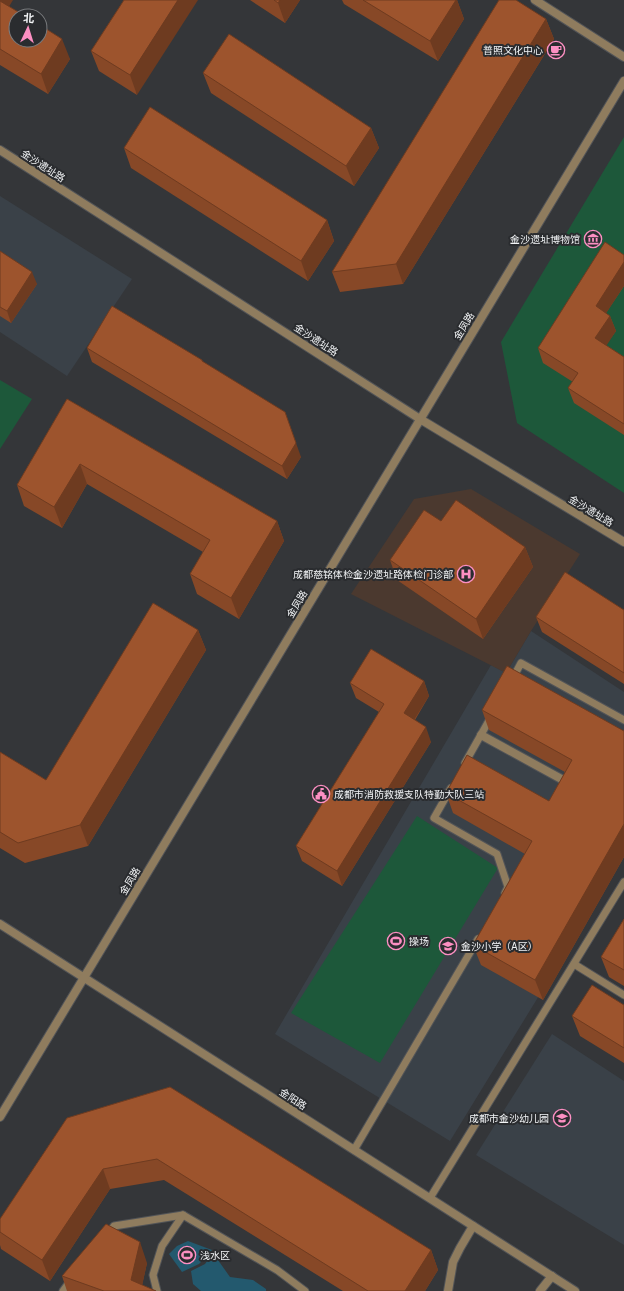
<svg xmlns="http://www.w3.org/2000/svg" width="624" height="1291" font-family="Poppins,'Noto Sans SC',sans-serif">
<rect width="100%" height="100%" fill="#343639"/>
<g fill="#3a4148">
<polygon points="0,196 132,279 67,376 0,332"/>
<polygon points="531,631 624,692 624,857 450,1141 275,1034 491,665 506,673"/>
<polygon points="552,1034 624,1081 624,1245 476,1155"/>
</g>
<polygon fill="#4b392f" points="471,489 580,554 531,631 506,673 351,594 414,499"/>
<g fill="#1d583a">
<polygon points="624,137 624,493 517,423 501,342"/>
<polygon points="0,380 32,399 0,449"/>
<polygon points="417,816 498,868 380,1063 291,1013"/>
</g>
<g fill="#23596e">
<polygon points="188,1241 212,1250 199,1264 182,1272 169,1254 177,1246"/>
<polygon points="213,1253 230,1277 253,1280 266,1289 266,1291 201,1291 193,1284 191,1271 205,1264"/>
</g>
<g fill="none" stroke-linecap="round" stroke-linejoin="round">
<defs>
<g id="service">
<polyline points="513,678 521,663 624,720"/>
<polyline points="465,763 491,717"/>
<polyline points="451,788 434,818 497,854 508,887 505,893"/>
<polyline points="574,964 624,995"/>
<polyline points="354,1150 478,939"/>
<polyline points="430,1198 624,882"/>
<polyline points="108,1235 114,1226 183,1215 277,1270 305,1291"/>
<polyline points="63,1291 71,1280"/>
<polyline points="157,1291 153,1275 162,1246 183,1215"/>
</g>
<g id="minor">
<polyline points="535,0 624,57"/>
<polyline points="0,150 420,419 624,542"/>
<polyline points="481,735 565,781"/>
<polyline points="448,1291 453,1262 460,1248 473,1226"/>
<polyline points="540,1291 552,1276"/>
</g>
<g id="tertiary">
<polyline points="0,924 575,1291"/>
<polyline points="0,1117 624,81"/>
</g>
</defs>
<use href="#service" stroke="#525457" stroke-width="9"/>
<use href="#minor" stroke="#525457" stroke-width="10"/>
<use href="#tertiary" stroke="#525457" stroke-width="10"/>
<use href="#service" stroke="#8f7c5e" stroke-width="7"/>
<use href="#minor" stroke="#8f7c5e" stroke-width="8"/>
<use href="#tertiary" stroke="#8f7c5e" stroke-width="8"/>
</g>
<g fill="#874827">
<polygon points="0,0 9,6 70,59 48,94 0,65"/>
<polygon points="124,0 137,95 99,71 91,51"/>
<polygon points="250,0 300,0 285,23"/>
<polygon points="342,0 457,0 464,19 438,61 344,4"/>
<polygon points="546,19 554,39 403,284 340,292 332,272"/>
<polygon points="203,73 371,128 379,148 354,186 211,93"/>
<polygon points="124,148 327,220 334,241 308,281 131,168"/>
<polygon points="0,251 37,284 11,323 0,316"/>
<polygon points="624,255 624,286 606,313 610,316 616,331 606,345 624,357 624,435 574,403 568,388 573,382 543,363 538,348"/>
<polygon points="87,348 202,360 203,362 301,457 287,479 92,362"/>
<polygon points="67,399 277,521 284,541 239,619 197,594 190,574 203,552 87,484 62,528 24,506 17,485"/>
<polygon points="441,521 525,547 533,567 483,639 397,580 390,560"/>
<polygon points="624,610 624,684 542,632 536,617"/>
<polygon points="198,630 206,650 88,846 25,863 0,848 0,752 46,780"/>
<polygon points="424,681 429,696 415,720 431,742 342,886 302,861 296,846 379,712 356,698 350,683"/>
<polygon points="482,710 624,731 624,857 543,1000 481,965 473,945 525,854 453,813 446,793 549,801 565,772 489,730"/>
<polygon points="624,919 624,986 609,977 601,957"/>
<polygon points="624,1005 624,1063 580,1036 572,1016"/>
<polygon points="67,1118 431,1250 438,1270 425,1291 343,1291 164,1180 110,1189 50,1281 1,1249 0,1245 0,1219"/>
<polygon points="147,1263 142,1285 156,1291 67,1291 62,1276"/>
</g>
<g fill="#6e3b20">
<polygon points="0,0 13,0 2,18 0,12"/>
<polygon points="178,0 198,0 137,95 130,75"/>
<polygon points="280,0 300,0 285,23 278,3"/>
<polygon points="456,0 457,0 464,19 438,61 430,41"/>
<polygon points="546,19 554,39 403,284 396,264"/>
<polygon points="62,39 70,59 48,94 41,74"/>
<polygon points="371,128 379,148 354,186 346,166"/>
<polygon points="327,220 334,241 308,281 301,261"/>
<polygon points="624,262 624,286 601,321 596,306"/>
<polygon points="32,272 37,284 11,323 7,311"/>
<polygon points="610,316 616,331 601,354 595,338"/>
<polygon points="285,412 301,457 287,479 282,466"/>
<polygon points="80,464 87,484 62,528 54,507"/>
<polygon points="277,521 284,541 239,619 231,598"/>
<polygon points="525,547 533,567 483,639 476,619"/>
<polygon points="198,630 206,650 88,846 80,825"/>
<polygon points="424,681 429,696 409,728 404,713"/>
<polygon points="426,727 431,742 342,886 337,871"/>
<polygon points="624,824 624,857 543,1000 535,980"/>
<polygon points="103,1169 110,1189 50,1281 42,1260"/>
<polygon points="140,1242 147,1263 141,1291 131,1280"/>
<polygon points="431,1250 438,1270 425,1291 405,1291"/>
</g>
<g fill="#9d542d" stroke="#6e3b20">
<polygon points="124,0 178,0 130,75 91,51"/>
<polygon points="274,0 280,0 278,3"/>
<polygon points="363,0 456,0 430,41"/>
<polygon points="499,0 516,0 546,19 396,264 332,272"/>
<polygon points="0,1 25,16 16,16 16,40 40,40 40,25 62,39 41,74 0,49"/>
<polygon points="229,34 371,128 346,166 203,73"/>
<polygon points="150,107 327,220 301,261 124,148"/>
<polygon points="605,242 624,255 624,262 596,306 610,316 595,338 624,357 624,424 568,388 578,373 538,348"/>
<polygon points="0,251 32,272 7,311 0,307"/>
<polygon points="112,306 202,360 202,361 285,412 296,443 282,466 87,348"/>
<polygon points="67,399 277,521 231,598 190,574 210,540 80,464 54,507 17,485"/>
<polygon points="456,500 525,547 476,619 390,560 424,510 441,521"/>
<polygon points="565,572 624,610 624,673 536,617"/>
<polygon points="153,603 198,630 80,825 18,843 0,832 0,752 46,780"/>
<polygon points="371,649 424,681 404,713 426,727 337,871 296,846 384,704 350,683"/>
<polygon points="507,666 624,731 624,824 535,980 473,945 532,841 446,793 467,755 549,801 572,760 482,710"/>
<polygon points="624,919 624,970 601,957"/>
<polygon points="592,985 624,1005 624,1048 572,1016"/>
<polygon points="170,1087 431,1250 405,1291 368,1291 157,1159 103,1169 42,1260 0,1232 0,1219 67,1118"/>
<polygon points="106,1224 140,1242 131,1280 156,1291 104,1291 62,1276"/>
</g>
<defs>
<symbol id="cafe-ring" viewBox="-11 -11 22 22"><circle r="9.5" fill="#2a2c2f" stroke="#fc8fc2" stroke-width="1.5"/><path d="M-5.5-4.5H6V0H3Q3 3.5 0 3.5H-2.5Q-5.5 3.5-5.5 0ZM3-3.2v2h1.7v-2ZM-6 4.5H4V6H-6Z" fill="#fc8fc2"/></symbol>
<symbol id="museum-ring" viewBox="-11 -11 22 22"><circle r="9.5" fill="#2a2c2f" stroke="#fc8fc2" stroke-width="1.5"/><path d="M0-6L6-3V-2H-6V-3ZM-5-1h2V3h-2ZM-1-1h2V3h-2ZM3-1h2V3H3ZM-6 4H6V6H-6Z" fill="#fc8fc2"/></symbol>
<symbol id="hospital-ring" viewBox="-11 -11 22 22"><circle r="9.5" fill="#2a2c2f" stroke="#fc8fc2" stroke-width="1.5"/><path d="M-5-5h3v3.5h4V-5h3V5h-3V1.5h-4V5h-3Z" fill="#fc8fc2"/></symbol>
<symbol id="civic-ring" viewBox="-11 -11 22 22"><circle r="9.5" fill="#2a2c2f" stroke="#fc8fc2" stroke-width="1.5"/><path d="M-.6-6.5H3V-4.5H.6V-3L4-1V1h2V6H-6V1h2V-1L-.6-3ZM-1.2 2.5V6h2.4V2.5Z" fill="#fc8fc2"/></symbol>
<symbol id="stadium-ring" viewBox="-11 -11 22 22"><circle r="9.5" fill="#2a2c2f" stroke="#fc8fc2" stroke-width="1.5"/><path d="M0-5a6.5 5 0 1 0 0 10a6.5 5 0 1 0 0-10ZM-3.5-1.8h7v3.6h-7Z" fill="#fc8fc2"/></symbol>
<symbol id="school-ring" viewBox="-11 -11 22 22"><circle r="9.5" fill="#2a2c2f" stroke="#fc8fc2" stroke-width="1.5"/><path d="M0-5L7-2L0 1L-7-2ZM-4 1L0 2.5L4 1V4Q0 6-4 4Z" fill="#fc8fc2"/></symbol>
</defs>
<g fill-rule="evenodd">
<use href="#cafe-ring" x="546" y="40" width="20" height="20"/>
<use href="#museum-ring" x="583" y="229" width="20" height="20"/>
<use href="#hospital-ring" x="456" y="564" width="20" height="20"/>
<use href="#civic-ring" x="311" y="784" width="20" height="20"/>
<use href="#stadium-ring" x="386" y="931" width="20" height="20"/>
<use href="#school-ring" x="438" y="936" width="20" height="20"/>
<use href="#school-ring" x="552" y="1108" width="20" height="20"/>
<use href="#stadium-ring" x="177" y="1245" width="20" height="20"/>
</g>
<g text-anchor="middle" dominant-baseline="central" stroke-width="4" stroke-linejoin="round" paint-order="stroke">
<g font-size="10" fill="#f2f4f6" stroke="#2a2c2f" text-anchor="end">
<text x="543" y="50">普照文化中心</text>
<text x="580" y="239">金沙遗址博物馆</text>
<text x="453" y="574">成都慈铭体检金沙遗址路体检门诊部</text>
<text x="334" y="794" text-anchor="start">成都市消防救援支队特勤大队三站</text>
<text x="409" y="941" text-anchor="start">操场</text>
<text x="461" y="946" text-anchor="start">金沙小学（A区）</text>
<text x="549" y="1118">成都市金沙幼儿园</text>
<text x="200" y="1255" text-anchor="start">浅水区</text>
</g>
<g font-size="10" fill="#f2f4f6" stroke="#2a2c2f">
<text transform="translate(43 166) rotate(33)">金沙遗址路</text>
<text transform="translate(464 326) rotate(-59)">金凤路</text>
<text transform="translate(316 340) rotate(33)">金沙遗址路</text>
<text transform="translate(591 511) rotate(31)">金沙遗址路</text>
<text transform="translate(297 604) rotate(-59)">金凤路</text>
<text transform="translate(130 881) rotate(-59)">金凤路</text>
<text transform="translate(293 1099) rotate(33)">金阳路</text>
</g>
</g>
<g transform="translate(28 28) rotate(4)"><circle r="19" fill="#2a2c2f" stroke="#7a7c7f"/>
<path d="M0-3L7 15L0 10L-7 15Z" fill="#fc8fc2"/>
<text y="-6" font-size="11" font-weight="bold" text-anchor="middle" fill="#f2f4f6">北</text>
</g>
</svg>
